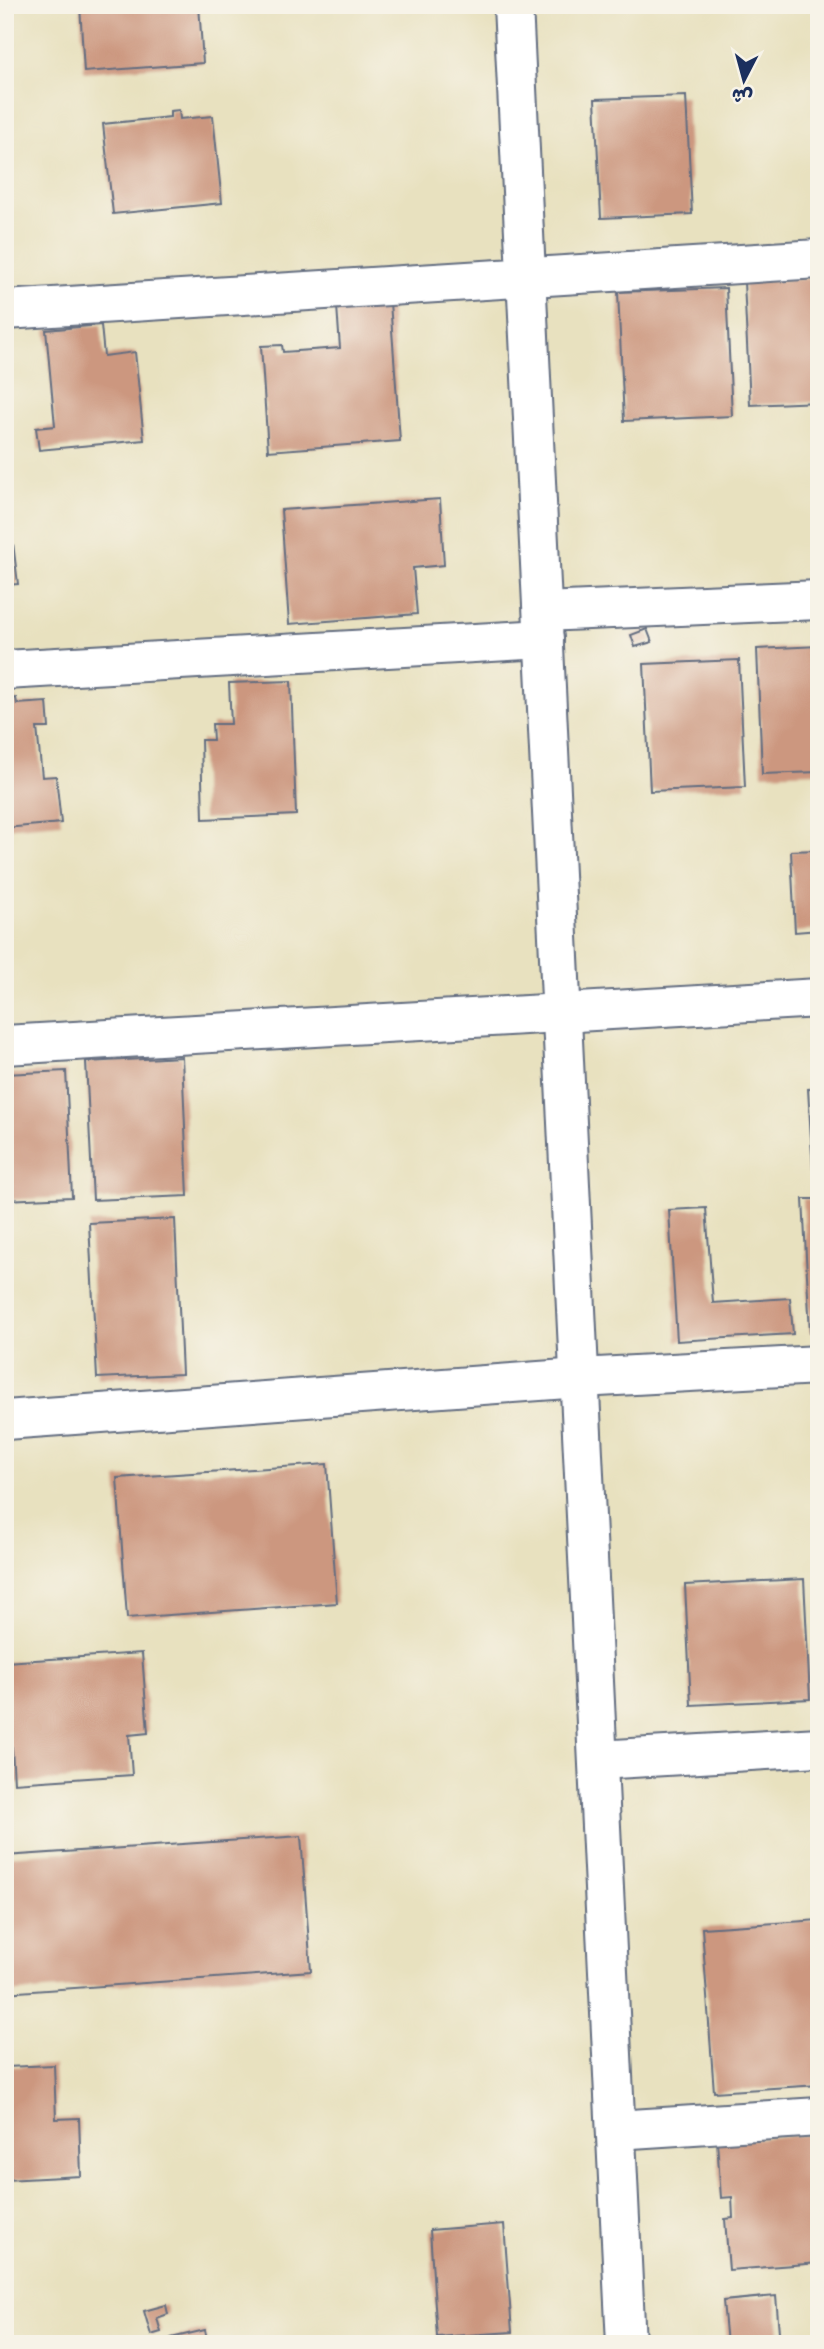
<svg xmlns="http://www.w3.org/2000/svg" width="824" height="2349" font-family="'Patrick Hand','Playpen Sans Arabic',sans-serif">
<rect width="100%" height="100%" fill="#f7f3e8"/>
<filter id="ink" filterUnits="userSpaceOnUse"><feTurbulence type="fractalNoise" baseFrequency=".0143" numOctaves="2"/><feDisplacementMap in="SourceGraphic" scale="14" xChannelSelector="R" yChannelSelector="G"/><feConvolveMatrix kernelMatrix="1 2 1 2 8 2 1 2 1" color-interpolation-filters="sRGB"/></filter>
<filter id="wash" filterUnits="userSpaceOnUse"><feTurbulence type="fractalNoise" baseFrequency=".00686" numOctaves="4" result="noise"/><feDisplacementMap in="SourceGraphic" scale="28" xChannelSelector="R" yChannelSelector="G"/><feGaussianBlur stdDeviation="1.57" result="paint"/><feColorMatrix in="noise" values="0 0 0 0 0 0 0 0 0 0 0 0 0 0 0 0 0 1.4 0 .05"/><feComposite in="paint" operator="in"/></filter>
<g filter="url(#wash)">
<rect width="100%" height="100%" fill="#e8e1bf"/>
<g id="blocks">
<g fill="#cc977f">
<polygon points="80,5 199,5 203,63 84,72"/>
<polygon points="686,96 692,214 601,218 595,99"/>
<polygon points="179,110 180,119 213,116 222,203 113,214 103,124 170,117 170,111"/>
<polygon points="819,278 819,402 750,405 744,282"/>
<polygon points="726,288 732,416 624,421 618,292"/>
<polygon points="390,302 400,441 268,451 261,346 282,345 283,352 340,348 337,306"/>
<polygon points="101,325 104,356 135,352 144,440 39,450 36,428 55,426 46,330"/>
<polygon points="440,499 444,565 413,568 417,614 289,624 281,510"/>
<polygon points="5,502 8,502 18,584 5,585"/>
<polygon points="647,629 652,642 635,647 631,635"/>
<polygon points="819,646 819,772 762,774 757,649"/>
<polygon points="739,660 745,787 650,791 644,664"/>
<polygon points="291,681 296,815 203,819 201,740 213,740 212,724 231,724 229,683"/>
<polygon points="16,698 17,704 47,702 49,728 37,728 42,777 56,776 61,823 5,828 5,699"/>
<polygon points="819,850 819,930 795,932 791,851"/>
<polygon points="182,1057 188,1196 93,1200 86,1062"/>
<polygon points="66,1071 72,1197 5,1200 5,1074"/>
<polygon points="819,1088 819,1170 813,1171 808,1089"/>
<polygon points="803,1199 819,1199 819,1332 810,1333"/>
<polygon points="706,1208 713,1303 790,1298 793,1334 677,1341 669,1210"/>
<polygon points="175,1219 182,1374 97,1378 89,1223"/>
<polygon points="327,1464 337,1603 127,1618 117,1478"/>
<polygon points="804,1579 810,1699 691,1705 685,1585"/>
<polygon points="142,1653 148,1733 129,1735 132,1775 14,1783 12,1748 5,1748 5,1662"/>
<polygon points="301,1836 311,1971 5,1993 5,1856"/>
<polygon points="819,1920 819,2085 714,2092 702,1928"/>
<polygon points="54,2065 56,2119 79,2118 81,2176 5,2180 5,2067"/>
<polygon points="819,2134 819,2263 729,2270 725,2219 733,2218 732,2197 721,2198 717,2141"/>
<polygon points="504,2224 512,2332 437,2337 430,2230"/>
<polygon points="776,2296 780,2344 727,2344 723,2301"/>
<polygon points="166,2305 168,2314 157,2318 161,2332 151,2335 144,2311"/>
<polygon points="205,2330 208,2344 172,2344 171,2338"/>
</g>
</g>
</g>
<g filter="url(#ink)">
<use href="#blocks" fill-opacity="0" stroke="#636d80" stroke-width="2"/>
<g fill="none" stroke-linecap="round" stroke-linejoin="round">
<defs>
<g id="minor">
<polyline points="5,310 819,259"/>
<polyline points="543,612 819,600"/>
<polyline points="5,670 544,639"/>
<polyline points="5,1045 819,998"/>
<polyline points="5,1420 580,1378 819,1365"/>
<polyline points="598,1760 819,1747"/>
<polyline points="616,2130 819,2117"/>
</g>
<polyline id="tertiary" points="513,5 626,2344"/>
</defs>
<use href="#minor" stroke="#636d80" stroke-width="42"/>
<use href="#tertiary" stroke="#636d80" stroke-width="42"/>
<use href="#minor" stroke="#fff" stroke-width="38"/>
<use href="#tertiary" stroke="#fff" stroke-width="38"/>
</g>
</g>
<rect width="824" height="2349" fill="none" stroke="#f7f3e8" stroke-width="28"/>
<g transform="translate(744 80) rotate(186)" stroke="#f7f3e8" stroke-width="5" paint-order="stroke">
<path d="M0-5L12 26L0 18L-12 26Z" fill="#1b2f5e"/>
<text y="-10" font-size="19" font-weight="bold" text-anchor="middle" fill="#1b2f5e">ش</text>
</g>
</svg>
